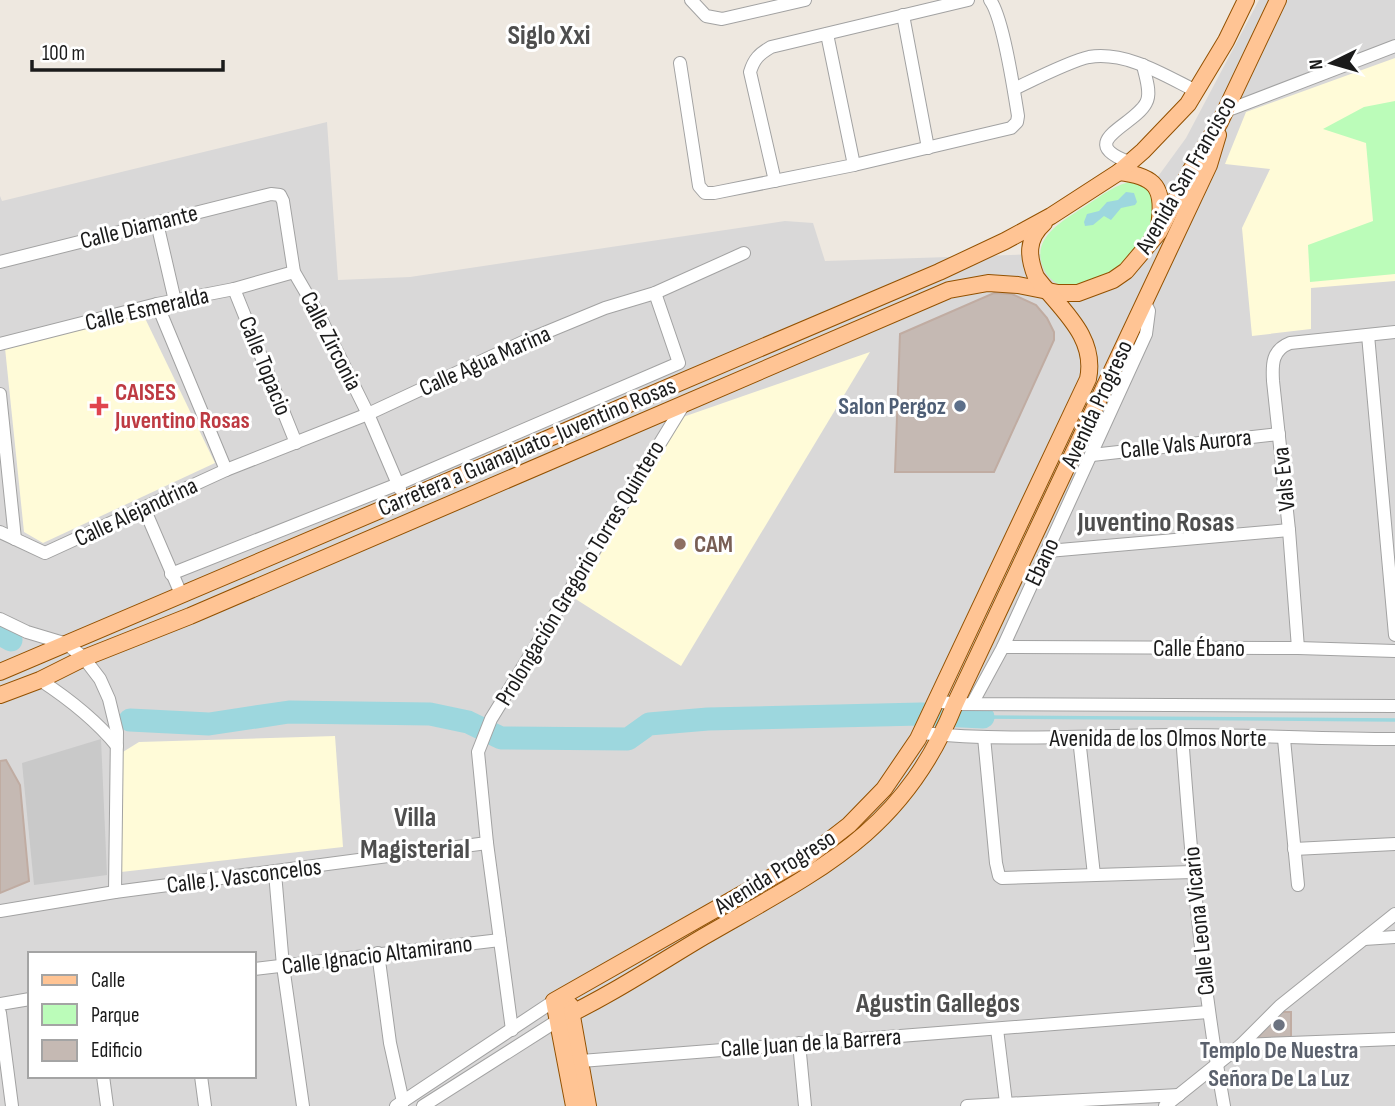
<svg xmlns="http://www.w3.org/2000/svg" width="1395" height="1106" font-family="'Sofia Sans Condensed',sans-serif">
<rect width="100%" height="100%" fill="#eee8e0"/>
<path fill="#d9d8d8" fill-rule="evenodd" d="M1259,0H1395V1106H0V196L2,201L327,122L338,280L410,277L785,221L813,223L825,261L1103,252L1186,138ZM30,954H254V1076H30Z"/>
<g fill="#fffbd8">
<polygon points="1395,58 1395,281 1311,288 1311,329 1252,336 1242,228 1270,169 1225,164 1246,112"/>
<polygon points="142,312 215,463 43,543 24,532 5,348"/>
<polygon points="870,352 681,666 574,598 683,417"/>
<polygon points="335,736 343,847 121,872 118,755 139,742"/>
</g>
<polygon fill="#c9c9c9" points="101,739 107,875 34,885 22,763"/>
<g fill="#bbfcb9">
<polygon points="1395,101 1395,274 1310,282 1308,245 1373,221 1366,143 1323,129 1364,107"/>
<path d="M1134,181C1142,185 1150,188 1154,197C1164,223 1128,263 1109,276C1100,282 1083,286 1073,287C1062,288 1052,282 1046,273C1026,239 1063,221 1087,205C1102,195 1116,184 1134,181Z"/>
</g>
<polygon fill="#9dd7de" points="1126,192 1134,193 1137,202 1135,205 1121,208 1111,220 1104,216 1093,225 1085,226 1084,222 1087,214 1099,211 1107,202 1118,200"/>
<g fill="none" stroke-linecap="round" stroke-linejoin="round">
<polyline stroke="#9dd7de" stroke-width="3.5" points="983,717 1395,720"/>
<g stroke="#9dd7de" stroke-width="23">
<polyline points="0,634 11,640"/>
<polyline points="130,720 209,724 289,712 430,714 468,722 501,738 628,739 649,724 708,719 921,714 983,717"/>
</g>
</g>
<g fill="#c5b9b3" stroke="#c0aca2" stroke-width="2">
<polygon points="994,293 1012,294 1036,305 1047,318 1054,332 1054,340 994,472 895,472 900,334"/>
<polygon points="6,760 20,785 29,881 0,893 0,761"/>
<polygon points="1276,1012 1291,1012 1291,1038 1256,1041"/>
</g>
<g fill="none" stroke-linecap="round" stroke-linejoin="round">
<defs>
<g id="minor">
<polyline points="691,0 706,16 722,19 805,0"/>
<polyline points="903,15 928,148"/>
<polyline points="827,34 854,165"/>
<path d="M680,63L699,186L705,193H714L854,165L1011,128L1017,122L1018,116C1014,91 1003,17 990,0"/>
<path d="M1014,89C1033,80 1070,61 1089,57C1126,51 1164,75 1196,91"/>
<polyline points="1226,111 1395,46"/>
<path d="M1129,162C1074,142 1134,126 1146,103C1152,93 1145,76 1143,65"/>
<path d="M775,181L750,72C754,59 759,54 771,47L968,0"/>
<polyline points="157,223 175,301"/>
<polyline points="0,262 271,194 280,195 283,201 294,272 319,315 368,414 400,489"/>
<polyline points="234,289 296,443"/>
<polyline points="157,304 226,470"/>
<polyline points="1368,335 1395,635"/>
<polyline points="0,344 157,304 234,289 294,272"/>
<polyline points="0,394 15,539"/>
<polyline points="1092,455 1279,434"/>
<polyline points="144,508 181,594"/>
<polyline points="0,532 45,553 226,470 368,414 525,341 605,308 655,293 744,253"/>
<polyline points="1048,551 1289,530"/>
<polyline points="171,574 398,484 679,363 655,293"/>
<polyline points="0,619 27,632 67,644 84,658 100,679 109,699 117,732 115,892"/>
<polyline points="1003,647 1298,648 1395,651"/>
<path d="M1298,648L1289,530L1273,381C1272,364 1272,350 1290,343L1395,332"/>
<path d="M40,680C69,699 95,719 117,746"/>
<polyline points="937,701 955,704 1395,706"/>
<polyline points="972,704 1003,647 1146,334 1149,311 1145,303"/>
<path d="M921,733C1008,742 1095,735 1182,735C1253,735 1324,739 1395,739"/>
<path d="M1182,735C1191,859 1202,983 1224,1106"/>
<polyline points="984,737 996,863 999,876 1002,878 1192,872"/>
<polyline points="1079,738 1094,875"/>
<polyline points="1284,739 1298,885"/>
<polyline points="1294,849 1395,844"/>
<polyline points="275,873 283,966 303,1106"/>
<polyline points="0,911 115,892 487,843"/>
<polyline points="1364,939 1395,937"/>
<polyline points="378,953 390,1043 403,1102"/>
<polyline points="254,969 500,940"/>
<polyline points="0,1004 30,999"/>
<polyline points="0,1013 12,1106"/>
<polyline points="997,1029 1006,1103"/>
<polyline points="512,1030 487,843 478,752 491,719 684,404"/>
<polyline points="799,1043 805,1106"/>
<polyline points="1241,1045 1395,1039"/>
<polyline points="581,1061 1208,1012"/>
<polyline points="103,1076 107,1106"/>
<polyline points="201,1076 205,1106"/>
<polyline points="396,1106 554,1001"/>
<polyline points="423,1106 560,1019"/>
<polyline points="967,1106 1179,1095"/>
<polyline points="1165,1106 1241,1045 1280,1006 1395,914"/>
</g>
<g id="major">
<path d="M1119,172C1156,176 1165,188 1159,226"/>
<polyline points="0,672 939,272 1005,241 1051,216 1119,172 1143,151 1188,104 1226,41 1246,0"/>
<polyline points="0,695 40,680 84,658 190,616 949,290 988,283 1018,285 1058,293 1078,293 1113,280 1126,271 1159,232 1191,170 1220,122 1278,0"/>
<polyline points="570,1005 588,1106"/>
<path d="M560,1019C609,996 656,965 703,937C817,871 903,834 955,704L1209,165L1218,135"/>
<path d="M574,1106L554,1001L809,856L849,825L884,789L918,739L1088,379C1097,336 1060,309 1036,277C1028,257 1026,239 1044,223"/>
</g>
</defs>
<use href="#minor" stroke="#a2a2a2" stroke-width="14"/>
<use href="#major" stroke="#935100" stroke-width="18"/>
<use href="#minor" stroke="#fff" stroke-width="12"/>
<use href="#major" stroke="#ffc494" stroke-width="16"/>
</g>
<path fill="#e0444e" stroke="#fff" stroke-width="2.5" d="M95.5 395.5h7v7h7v7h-7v7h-7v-7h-7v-7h7z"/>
<circle fill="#5c6f8a" stroke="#fff" stroke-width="2.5" cx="960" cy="406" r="7"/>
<circle fill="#8d6e63" stroke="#fff" stroke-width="2.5" cx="680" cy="544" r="7"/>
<circle fill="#6b7280" stroke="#fff" stroke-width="2.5" cx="1279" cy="1025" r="7"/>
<g text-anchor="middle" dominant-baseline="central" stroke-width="6" stroke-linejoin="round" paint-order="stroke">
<g font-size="24" fill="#1b1b1b" stroke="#fff">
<text transform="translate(1186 175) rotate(-60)">Avenida San Francisco</text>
<text transform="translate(139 227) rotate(-14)">Calle Diamante</text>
<text transform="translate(147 309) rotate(-13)">Calle Esmeralda</text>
<text transform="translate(331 341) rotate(63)">Calle Zirconia</text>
<text transform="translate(485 361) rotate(-24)">Calle Agua Marina</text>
<text transform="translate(265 366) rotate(68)">Calle Topacio</text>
<text transform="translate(1097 404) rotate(-65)">Avenida Progreso</text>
<text transform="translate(1186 444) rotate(-6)">Calle Vals Aurora</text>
<text transform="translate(527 447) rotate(-23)">Carretera a Guanajuato-Juventino Rosas</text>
<text transform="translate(1284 479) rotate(-96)">Vals Eva</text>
<text transform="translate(136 512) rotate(-25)">Calle Alejandrina</text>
<text transform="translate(1042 562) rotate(-65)">Ebano</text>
<text transform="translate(580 573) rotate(-59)">Prolongación Gregorio Torres Quintero</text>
<text x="1199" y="648">Calle Ébano</text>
<text x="1158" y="738">Avenida de los Olmos Norte</text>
<text transform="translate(775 872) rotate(-32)">Avenida Progreso</text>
<text transform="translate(244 876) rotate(-7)">Calle J. Vasconcelos</text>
<text transform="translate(1199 921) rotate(-96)">Calle Leona Vicario</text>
<text transform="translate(377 955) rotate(-7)">Calle Ignacio Altamirano</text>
<text transform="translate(811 1043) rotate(-4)">Calle Juan de la Barrera</text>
</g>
<g font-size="24" font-weight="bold" fill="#be3a42" stroke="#fff" text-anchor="start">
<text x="115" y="392">CAISES<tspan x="115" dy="28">Juventino Rosas</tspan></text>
</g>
<g font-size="24" font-weight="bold" fill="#4e5e75" stroke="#fff" text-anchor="end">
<text x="946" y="406">Salon Pergoz</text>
</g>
<g font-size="24" font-weight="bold" fill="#785e54" stroke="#fff" text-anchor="start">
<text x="694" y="544">CAM</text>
</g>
<g font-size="24" font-weight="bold" fill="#5b616d" stroke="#fff">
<text x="1279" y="1050">Templo De Nuestra<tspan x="1279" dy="28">Señora De La Luz</tspan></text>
</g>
<g font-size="28" font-weight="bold" fill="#4e4e4e" stroke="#fff">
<text x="549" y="35">Siglo Xxi</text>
<text x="1156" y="522">Juventino Rosas</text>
<text x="415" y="817">Villa<tspan x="415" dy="32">Magisterial</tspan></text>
<text x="938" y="1003">Agustin Gallegos</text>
</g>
</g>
<rect x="28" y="952" width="228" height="126" fill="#ffffff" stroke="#a4a4a4" stroke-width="2"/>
<rect x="42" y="975" width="35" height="10" fill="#ffc494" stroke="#a4a4a4" stroke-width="2"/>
<text x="91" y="987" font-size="21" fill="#1b1b1b">Calle</text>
<rect x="42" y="1004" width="35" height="21" fill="#bbfcb9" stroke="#a4a4a4" stroke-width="2"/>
<text x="91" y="1022" font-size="21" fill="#1b1b1b">Parque</text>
<rect x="42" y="1040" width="35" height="21" fill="#c5b9b3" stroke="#a4a4a4" stroke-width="2"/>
<text x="91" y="1057" font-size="21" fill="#1b1b1b">Edificio</text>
<g transform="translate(1332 63) rotate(265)" stroke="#ffffff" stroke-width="5" paint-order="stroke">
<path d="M0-5L12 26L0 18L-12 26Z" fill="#1b1b1b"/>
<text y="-10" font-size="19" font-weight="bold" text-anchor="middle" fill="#1b1b1b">N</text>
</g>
<path d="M32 60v10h191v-10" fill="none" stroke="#1b1b1b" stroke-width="3.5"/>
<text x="42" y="60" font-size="21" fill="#1b1b1b" stroke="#ffffff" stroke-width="5" paint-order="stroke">100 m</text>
</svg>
